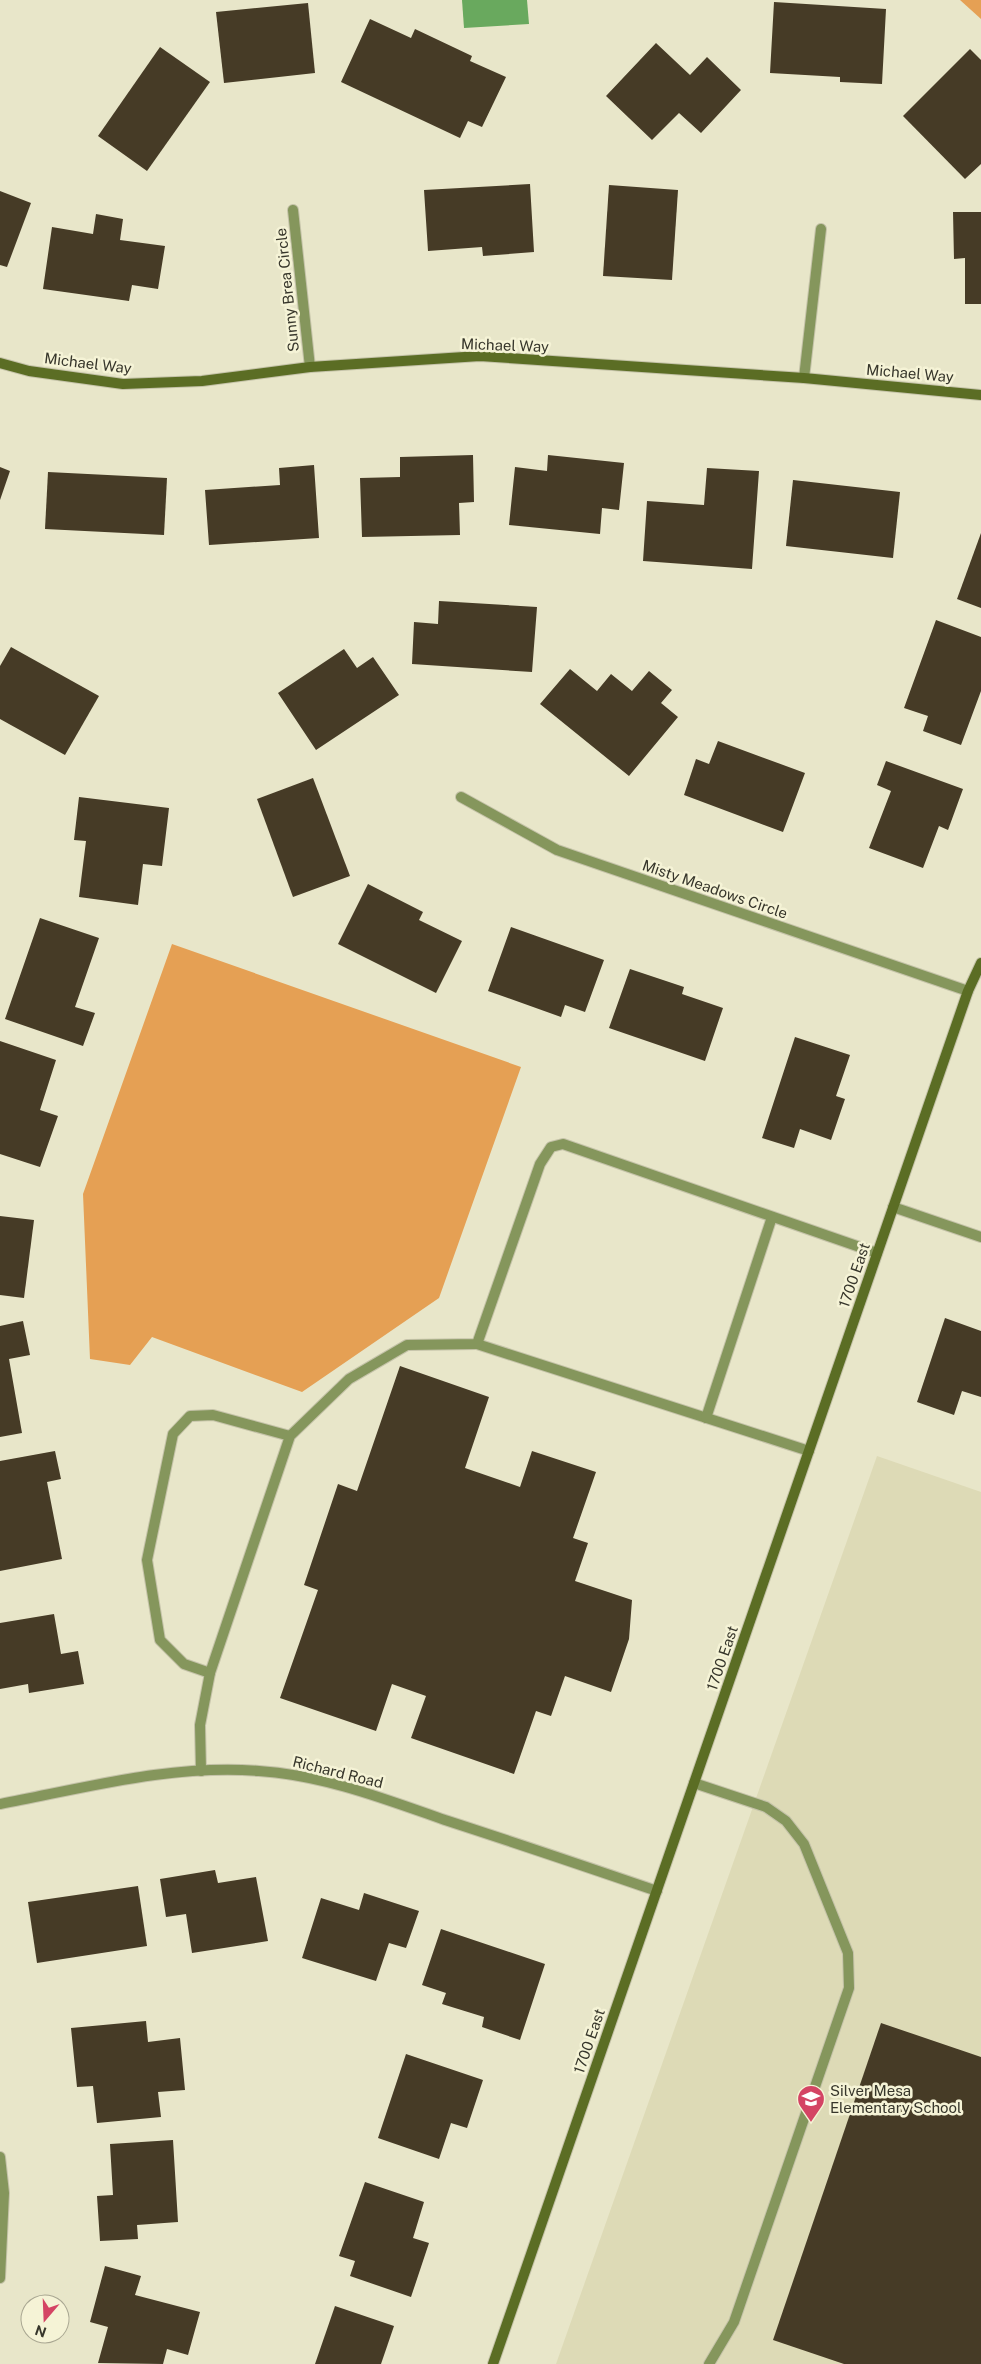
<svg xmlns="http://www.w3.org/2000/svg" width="981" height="2364" font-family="'Public Sans',sans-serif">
<rect width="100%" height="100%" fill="#e8e6c9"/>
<polygon fill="#dddab6" points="877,1456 981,1492 981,2364 556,2364"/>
<g fill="#e5a054">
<polygon points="960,0 981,0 981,19"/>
<polygon points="172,944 521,1067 439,1298 302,1392 152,1337 130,1365 90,1359 83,1194"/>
</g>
<polygon fill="#69a95e" points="462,0 527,0 529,24 464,28"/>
<g fill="#463b26">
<polygon points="774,2 886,9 882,84 840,82 840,77 770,73"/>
<polygon points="308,3 315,73 224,83 216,12"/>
<polygon points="370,19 411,38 415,29 472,56 470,61 506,77 482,127 468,121 460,138 341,82"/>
<polygon points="656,43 690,75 707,57 741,90 701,133 679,113 652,140 606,96"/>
<polygon points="160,47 210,82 147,171 98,136"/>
<polygon points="970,49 981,60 981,164 965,179 903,116"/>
<polygon points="530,184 534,252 483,256 482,247 428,251 424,190"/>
<polygon points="609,185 678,190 672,280 603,276"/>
<polygon points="0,191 31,203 7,267 0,265"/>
<polygon points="953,212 981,212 981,304 965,304 965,258 954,259"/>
<polygon points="96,214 123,219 120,240 165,246 158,289 132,285 129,301 43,289 52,227 93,234"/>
<polygon points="473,455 474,502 459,503 460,535 362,537 360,478 400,477 400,457"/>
<polygon points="548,455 624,463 619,510 602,508 600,534 509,525 515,467 547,471"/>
<polygon points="314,465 319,538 209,545 205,490 280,485 279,468"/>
<polygon points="0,467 10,471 0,500"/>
<polygon points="707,468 759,471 752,569 643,561 647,501 704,505"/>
<polygon points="48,472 167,478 164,535 45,529"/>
<polygon points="793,480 900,492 893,558 786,546"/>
<polygon points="981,533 981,608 957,599"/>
<polygon points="439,601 537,607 532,672 412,664 414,622 438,624"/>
<polygon points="936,620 981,637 981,691 961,745 923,731 928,716 904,708"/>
<polygon points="11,647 99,696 65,755 0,719 0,666"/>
<polygon points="344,649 357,668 373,657 399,695 316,750 278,693"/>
<polygon points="570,669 597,691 611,674 632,691 649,671 672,690 661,703 678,717 629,776 540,704"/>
<polygon points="718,741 805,773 783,832 684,795 696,759 709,764"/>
<polygon points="886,761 963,789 948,830 939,826 923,868 869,848 891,791 877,785"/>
<polygon points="313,778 350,876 293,897 257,799"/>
<polygon points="79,797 169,808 162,866 143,864 138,905 79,897 86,841 74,840"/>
<polygon points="368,884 423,912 419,920 462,941 436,993 338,944"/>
<polygon points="40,918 99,938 75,1007 95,1013 83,1046 5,1019"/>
<polygon points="511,927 604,960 585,1012 565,1005 561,1017 488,991"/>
<polygon points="630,969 684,987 682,994 723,1008 705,1061 609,1028"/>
<polygon points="795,1037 850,1055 836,1096 845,1099 831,1140 800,1129 794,1148 762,1138"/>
<polygon points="0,1041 56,1060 40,1110 58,1116 40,1167 0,1154"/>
<polygon points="0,1216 34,1220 24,1298 0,1295"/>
<polygon points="945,1318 981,1331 981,1397 962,1391 954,1415 917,1402"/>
<polygon points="23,1321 30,1355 9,1359 22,1433 0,1437 0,1326"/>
<polygon points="400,1366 489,1397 465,1468 520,1487 532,1451 596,1472 573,1538 588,1543 575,1581 632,1600 629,1639 611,1692 565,1676 551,1716 536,1711 514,1774 411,1738 426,1696 392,1684 376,1731 280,1698 318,1590 304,1585 338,1484 357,1491"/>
<polygon points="55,1451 61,1479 47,1482 62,1559 0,1571 0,1461"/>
<polygon points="54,1614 61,1654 78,1651 84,1684 29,1693 28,1684 0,1689 0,1623"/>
<polygon points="215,1870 218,1883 256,1877 268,1941 192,1953 186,1914 166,1917 160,1879"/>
<polygon points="138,1886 147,1946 37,1963 28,1902"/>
<polygon points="364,1893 419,1911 406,1948 389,1943 376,1981 302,1958 321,1898 359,1910"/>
<polygon points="441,1929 545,1964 520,2040 482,2027 484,2017 442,2004 446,1993 422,1985"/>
<polygon points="146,2021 148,2042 180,2038 185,2090 158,2092 161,2117 97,2123 93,2086 77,2087 71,2028"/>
<polygon points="881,2023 981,2057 981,2364 844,2364 773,2340"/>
<polygon points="406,2054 483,2080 467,2128 451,2123 439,2159 378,2138"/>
<polygon points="173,2140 178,2222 137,2225 138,2239 100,2241 97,2196 113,2195 110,2144"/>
<polygon points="365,2182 424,2202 413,2238 429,2243 411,2297 350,2276 355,2261 339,2256"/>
<polygon points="105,2266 141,2276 135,2295 200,2312 188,2355 167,2349 163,2364 98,2363 108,2327 90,2322"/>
<polygon points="335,2306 394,2326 381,2364 315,2364"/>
</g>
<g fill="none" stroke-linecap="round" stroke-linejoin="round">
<defs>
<g id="lane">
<polyline points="477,1344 809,1451"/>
<polyline points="706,1418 772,1217"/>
<polyline points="290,1436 210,1673 184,1664 160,1640 147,1560 173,1434 190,1416 213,1415 290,1436 349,1379 407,1345 477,1344 540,1164 551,1147 563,1144 877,1253"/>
<polyline points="201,1771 200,1725 210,1673"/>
<polyline points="694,1783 766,1807 786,1821 804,1844 848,1953 849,1988 734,2322 709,2364"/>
</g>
<g id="street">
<polyline points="293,210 310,367"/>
<polyline points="804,378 821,229"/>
<polyline points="461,797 557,850 968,991"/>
<polyline points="893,1207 981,1237"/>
<path d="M0,1804C85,1788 172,1764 259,1771C323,1775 385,1799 445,1820C516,1843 587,1867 657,1891"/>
<polyline points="0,2157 4,2193 0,2278"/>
</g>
<g id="secondary">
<polyline points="0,363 29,371 123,384 202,381 310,367 480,356 804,378 981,395"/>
<polyline points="493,2364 968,991 981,963"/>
</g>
</defs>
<use href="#lane" stroke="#c5c3a9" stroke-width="12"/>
<use href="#street" stroke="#c5c3a9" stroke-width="12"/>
<use href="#secondary" stroke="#c5c3a9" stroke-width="12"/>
<use href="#lane" stroke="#85965c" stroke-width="10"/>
<use href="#street" stroke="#85965c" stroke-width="10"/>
<use href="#secondary" stroke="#5b6d24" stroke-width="10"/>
</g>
<defs>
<symbol id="school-pin" viewBox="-11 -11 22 30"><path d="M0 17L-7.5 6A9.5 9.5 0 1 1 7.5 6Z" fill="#d44464" stroke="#f5f3d6"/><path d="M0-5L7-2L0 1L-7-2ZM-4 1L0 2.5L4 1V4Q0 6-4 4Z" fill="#fff"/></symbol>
</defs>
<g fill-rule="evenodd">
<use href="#school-pin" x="795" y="2083" width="32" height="43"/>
</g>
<g text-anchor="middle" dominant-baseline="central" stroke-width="5" stroke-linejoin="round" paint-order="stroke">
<g font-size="15" fill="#37362b" stroke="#f5f3d6">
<text transform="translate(287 290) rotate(-96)">Sunny Brea Circle</text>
<text transform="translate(505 345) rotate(2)">Michael Way</text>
<text transform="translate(88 363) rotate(7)">Michael Way</text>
<text transform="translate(910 373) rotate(5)">Michael Way</text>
<text transform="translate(715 889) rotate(19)">Misty Meadows Circle</text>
<text transform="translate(854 1275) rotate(-71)">1700 East</text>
<text transform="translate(722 1658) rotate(-71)">1700 East</text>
<text transform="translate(338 1772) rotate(14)">Richard Road</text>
<text transform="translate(589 2041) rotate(-71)">1700 East</text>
</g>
<g font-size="15" fill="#37362b" stroke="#f5f3d6" text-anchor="start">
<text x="830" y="2090">Silver Mesa<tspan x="830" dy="17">Elementary School</tspan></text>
</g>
</g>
<g transform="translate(45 2319) rotate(199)"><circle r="24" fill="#f5f3d6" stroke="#a9a792"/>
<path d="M0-4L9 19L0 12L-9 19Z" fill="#d44464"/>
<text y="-8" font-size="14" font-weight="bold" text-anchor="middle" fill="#37362b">N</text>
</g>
</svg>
